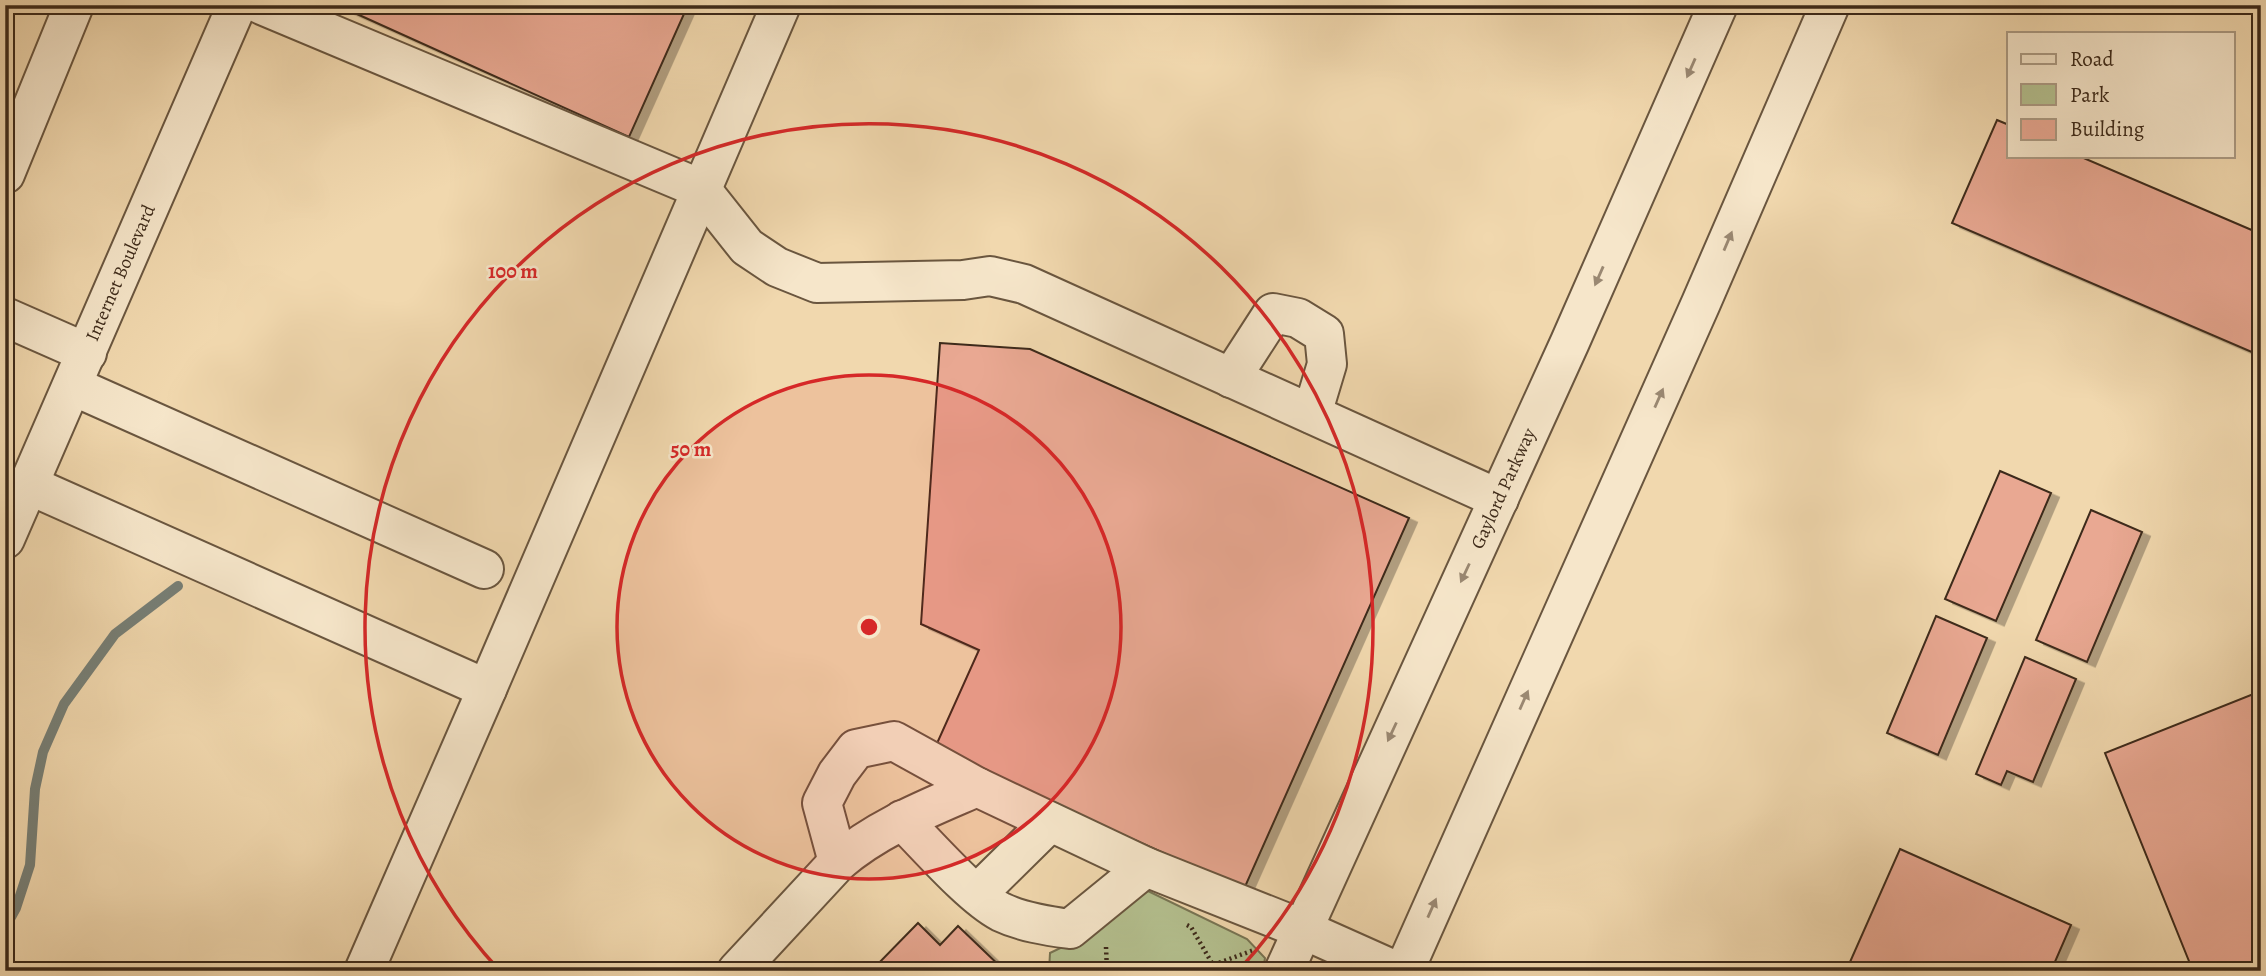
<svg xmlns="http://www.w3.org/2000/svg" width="2266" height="976" font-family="Alegreya,serif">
<defs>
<filter id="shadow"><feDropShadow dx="8" dy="4.5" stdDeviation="0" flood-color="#0004"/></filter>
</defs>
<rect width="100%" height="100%" fill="#f1d8ae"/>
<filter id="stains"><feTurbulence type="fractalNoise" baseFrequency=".00286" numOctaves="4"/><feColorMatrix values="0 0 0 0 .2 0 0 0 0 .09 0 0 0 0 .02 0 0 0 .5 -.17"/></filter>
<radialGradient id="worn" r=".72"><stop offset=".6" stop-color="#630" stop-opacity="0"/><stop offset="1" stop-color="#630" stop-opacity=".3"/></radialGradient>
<polygon fill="#b4c08f" stroke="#787554" stroke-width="2" points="1115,875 1247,939 1265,958 1263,971 1049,971 1050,953 1071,943"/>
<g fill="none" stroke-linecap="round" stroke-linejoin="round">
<polyline stroke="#777f76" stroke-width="10" points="5,928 16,908 30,865 35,789 43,752 64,704 115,634 178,586"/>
</g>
<g fill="#e9a892" stroke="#3d2a1a" stroke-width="2" filter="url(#shadow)">
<polygon points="337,5 688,5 629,137"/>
<polygon points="1997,120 2009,125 2009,156 2079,156 2261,234 2261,356 1952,223"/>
<polygon points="940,343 1030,349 1409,518 1244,889 934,750 979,650 921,624"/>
<polygon points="2000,471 2051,493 1996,621 1945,599"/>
<polygon points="2091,510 2142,532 2087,662 2036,640"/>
<polygon points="1936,616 1987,638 1938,755 1887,733"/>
<polygon points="2025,657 2076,679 2033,782 2007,771 2001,785 1976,774"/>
<polygon points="2261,691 2261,971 2193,971 2105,753"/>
<polygon points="1900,849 2071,925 2051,971 1846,971"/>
<polygon points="918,923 940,945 958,926 1005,971 871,971"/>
</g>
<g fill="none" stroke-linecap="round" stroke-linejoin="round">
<defs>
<g id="minor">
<polyline points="262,5 701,189 747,247 777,267 817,283 963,280 990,276 1024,284 1499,499"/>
<polyline points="5,174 74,5"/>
<polyline points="5,317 87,353"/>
<polyline points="1231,378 1273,313 1298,318 1324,334 1327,364 1312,414"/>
<polyline points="73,386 484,569"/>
<polyline points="29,485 487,689"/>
<path id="s1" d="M5,539L237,5"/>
<path d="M902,820C928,846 971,896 1001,912C1022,922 1047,926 1070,929L1146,867"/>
<polyline points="838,862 822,803 837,774 856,749 894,741 977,787 1146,867 1302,929 1396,971"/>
<polyline points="977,894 1050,822"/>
<polyline points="364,971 487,689 781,5"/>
<path d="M737,971L838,862C879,827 929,808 977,787"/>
<path id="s2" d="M1284,971L1570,342L1718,5"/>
<polyline points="1404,971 1701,303 1830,5"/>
</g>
</defs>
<use href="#minor" stroke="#6a563f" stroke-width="42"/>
<g stroke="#3d2a1a" stroke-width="4.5" stroke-dasharray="2 3.5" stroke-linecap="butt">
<polyline points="1187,925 1191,927 1213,965 1254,950"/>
<polyline points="1106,947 1107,971"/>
</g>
<use href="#minor" stroke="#f6e6ca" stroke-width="38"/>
</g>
<defs><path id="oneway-solid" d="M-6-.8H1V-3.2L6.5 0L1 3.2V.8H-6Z" transform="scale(1.75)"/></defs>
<g fill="#9a8872">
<use href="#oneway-solid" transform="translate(1691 68) rotate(114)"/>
<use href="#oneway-solid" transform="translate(1728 241) rotate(-67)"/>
<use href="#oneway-solid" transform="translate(1599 276) rotate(114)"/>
<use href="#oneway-solid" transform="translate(1659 398) rotate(-66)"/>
<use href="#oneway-solid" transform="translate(1465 573) rotate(115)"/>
<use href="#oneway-solid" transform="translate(1524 700) rotate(-66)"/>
<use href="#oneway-solid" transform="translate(1392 732) rotate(115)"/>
<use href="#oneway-solid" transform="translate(1432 908) rotate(-66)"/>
</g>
<circle cx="869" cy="627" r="252" fill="#d62828" fill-opacity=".12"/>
<g fill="none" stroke="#d62828" stroke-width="3.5">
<circle cx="869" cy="627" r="252"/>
<path d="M500 971A504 504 0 1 1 1238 971"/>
</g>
<g text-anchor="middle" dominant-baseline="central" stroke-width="5" stroke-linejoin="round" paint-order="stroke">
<g font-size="19" fill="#3d2a1a" stroke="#f6e6ca">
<text stroke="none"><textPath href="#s1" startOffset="290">Internet Boulevard</textPath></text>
<text stroke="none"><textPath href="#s2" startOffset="530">Gaylord Parkway</textPath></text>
</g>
</g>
<circle cx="869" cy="627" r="10" fill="#d62828" stroke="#f6e6ca" stroke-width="3.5"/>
<g font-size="21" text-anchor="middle" font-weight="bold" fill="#d62828" stroke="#f6e6ca" stroke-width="5" stroke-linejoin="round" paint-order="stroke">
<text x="513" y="278">100 m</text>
<text x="691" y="456">50 m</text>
</g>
<rect width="2266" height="976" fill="none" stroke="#f1d8ae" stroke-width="28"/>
<rect x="7" y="7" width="2252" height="962" fill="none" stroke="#3d2a1a" stroke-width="3.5"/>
<rect x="14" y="14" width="2238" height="948" fill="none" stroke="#3d2a1a" stroke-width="2"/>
<rect x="2007" y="32" width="228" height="126" fill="#f6e6ca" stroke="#ac9b84" stroke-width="2"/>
<rect x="2021" y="54" width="35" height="10" fill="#f6e6ca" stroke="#ac9b84" stroke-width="2"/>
<text x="2070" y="66" font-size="21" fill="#3d2a1a">Road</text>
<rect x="2021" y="84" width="35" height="21" fill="#b4c08f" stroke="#ac9b84" stroke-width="2"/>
<text x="2070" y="102" font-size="21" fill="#3d2a1a">Park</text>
<rect x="2021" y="119" width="35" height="21" fill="#e9a892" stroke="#ac9b84" stroke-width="2"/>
<text x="2070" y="136" font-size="21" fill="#3d2a1a">Building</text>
<rect width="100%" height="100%" filter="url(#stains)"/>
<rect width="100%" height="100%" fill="url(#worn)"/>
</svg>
